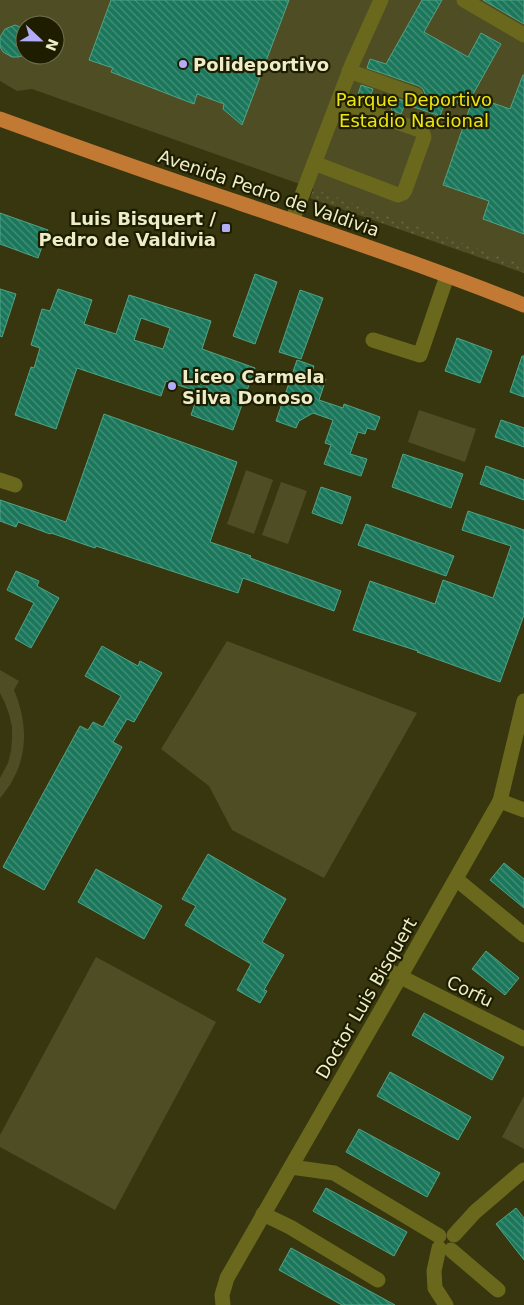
<svg xmlns="http://www.w3.org/2000/svg" width="524" height="1305" font-family="'DejaVu Sans',sans-serif">
<defs>
<pattern id="grass-dots" width="8" height="8" patternUnits="userSpaceOnUse" patternTransform="scale(1.25)"><rect width="8" height="8" fill="#4e4d24"/><path d="M2 2h.1M6 6h.1" fill="none" stroke="#686742" stroke-width="1.8" stroke-linecap="round"/></pattern>
<pattern id="building-back-hatch" width="6" height="6" patternUnits="userSpaceOnUse" patternTransform="scale(1.25)"><rect width="6" height="6" fill="#1a775b"/><path d="M-1 5l2 2M0 0l6 6M5-1l2 2" fill="none" stroke="#479179"/></pattern>
</defs>
<rect width="100%" height="100%" fill="#37360f"/>
<polygon fill="url(#grass-dots)" points="316,182 524,238 524,273 310,198"/>
<g fill="#4e4d24" fill-rule="evenodd">
<path d="M0,0H524V265L294,182L32,89L17,91L0,81ZM25,25H55V55H25Z"/>
<polygon points="419,410 476,429 465,462 408,442"/>
<polygon points="246,470 273,480 254,534 227,524"/>
<polygon points="281,482 307,491 288,544 262,535"/>
<polygon points="227,641 417,713 324,878 232,830 209,786 161,749"/>
<path d="M0,670L19,681L14,690C30,728 28,766 0,798V778L8,763L11,751L12,739V727L9,714L5,703L0,693Z"/>
<polygon points="96,957 216,1022 115,1210 0,1147 0,1135"/>
<polygon points="524,1096 524,1149 502,1137"/>
</g>
<g fill="url(#building-back-hatch)" stroke="#50a486" fill-rule="evenodd">
<polygon points="111,0 289,0 242,125 223,109 224,104 197,94 194,104 111,72 113,68 89,60"/>
<polygon points="422,0 442,0 424,32 468,57 481,33 501,44 472,96 510,109 523,75 524,75 524,234 483,219 489,201 443,185 470,107 446,99 440,116 405,104 401,114 391,110 396,98 413,104 417,104 422,102 425,98 425,94 423,89 419,86 367,68 370,59 386,64"/>
<polygon points="483,0 524,0 524,24"/>
<polygon points="15,25 25,29 25,55 18,57 12,57 3,52 0,47 0,37 5,29"/>
<polygon points="361,85 373,89 368,102 357,98"/>
<polygon points="0,213 48,230 38,258 0,244"/>
<polygon points="255,274 277,282 255,344 233,336"/>
<polygon points="0,289 16,294 2,337 0,336"/>
<path d="M58,289L92,300L84,324L116,334L129,295L211,321L202,349L255,368L233,430L191,415L199,392L166,381L161,396L77,368L56,429L15,415L31,367L34,368L40,348L31,345L42,309L50,311ZM141,318L170,328L163,349L134,340Z"/>
<polygon points="300,290 323,298 301,359 279,352"/>
<polygon points="457,338 492,351 480,383 445,371"/>
<polygon points="522,356 524,356 524,397 510,392"/>
<polygon points="297,360 314,366 311,374 326,379 319,400 343,408 344,404 380,417 375,430 367,428 365,434 358,432 350,454 367,459 361,476 324,464 331,445 325,443 333,420 313,413 299,421 296,428 276,421"/>
<polygon points="104,414 237,462 210,542 251,556 250,558 341,591 334,611 243,578 238,593 96,546 95,548 51,533 50,534 18,522 16,527 0,521 0,500 66,522"/>
<polygon points="501,420 524,428 524,447 495,437"/>
<polygon points="403,454 463,474 451,508 392,487"/>
<polygon points="486,466 524,480 524,500 480,484"/>
<polygon points="321,487 351,497 342,524 312,513"/>
<polygon points="468,511 524,530 524,615 500,682 417,652 418,651 353,630 370,581 435,604 443,580 493,598 511,546 462,530"/>
<polygon points="366,524 454,556 446,576 358,545"/>
<polygon points="16,571 39,581 37,586 59,598 31,648 15,639 34,603 7,590"/>
<polygon points="102,646 138,666 140,661 162,673 134,722 127,719 113,742 122,747 44,890 3,867 80,726 88,730 93,722 103,727 121,696 85,676"/>
<polygon points="208,854 286,899 262,942 284,955 264,990 267,991 260,1003 237,990 251,964 185,925 196,906 182,899"/>
<polygon points="504,863 524,879 524,908 490,880"/>
<polygon points="96,869 162,906 144,939 78,902"/>
<polygon points="486,951 519,978 505,995 472,969"/>
<polygon points="424,1013 504,1057 492,1080 412,1035"/>
<polygon points="390,1072 471,1117 458,1140 377,1096"/>
<polygon points="359,1129 440,1173 427,1197 346,1152"/>
<polygon points="326,1188 407,1232 394,1256 313,1211"/>
<polygon points="516,1208 524,1218 524,1260 496,1224"/>
<polygon points="291,1248 395,1305 342,1305 279,1270"/>
</g>
<g fill="none" stroke-linecap="round" stroke-linejoin="round">
<g stroke="#6a681c" stroke-width="15">
<polyline points="464,0 524,35"/>
<polyline points="349,71 416,95"/>
<polyline points="314,163 398,195 403,193 405,190 424,137 422,131 338,101"/>
<polyline points="292,221 353,62 381,0"/>
<polyline points="373,340 420,355 447,276"/>
<polyline points="0,480 15,485"/>
<polyline points="500,801 524,810"/>
<polyline points="456,879 524,935"/>
<polyline points="385,969 524,1039"/>
<polyline points="291,1167 334,1173 439,1236"/>
<polyline points="263,1214 290,1227 378,1280"/>
<polyline points="454,1235 475,1212 524,1170"/>
<polyline points="439,1248 434,1271 435,1288 446,1305"/>
<polyline points="451,1250 498,1290"/>
<polyline points="223,1305 222,1295 227,1278 400,977 500,801 524,701"/>
</g>
<path stroke="#c27933" stroke-width="15" d="M0,119C58,140 116,161 175,181C292,221 409,259 524,305"/>
</g>
<g fill="#b3adf9" stroke="#1e1d00" stroke-width="2">
<circle cx="183" cy="64" r="5"/>
<rect x="221" y="223" width="10" height="10" rx="2.5"/>
<circle cx="172" cy="386" r="5"/>
</g>
<g text-anchor="middle" dominant-baseline="central" stroke-width="4.5" stroke-linejoin="round" paint-order="stroke">
<g font-size="18" font-weight="bold" fill="#edeec9" stroke="#1e1d00" text-anchor="start">
<text x="193" y="64">Polideportivo</text>
<text x="216" y="218" text-anchor="end">Luis Bisquert /<tspan x="216" dy="21">Pedro de Valdivia</tspan></text>
<text x="182" y="376">Liceo Carmela<tspan x="182" dy="21">Silva Donoso</tspan></text>
</g>
<g font-size="18" fill="#eee70f" stroke="#1e1d00">
<text x="414" y="99">Parque Deportivo<tspan x="414" dy="21">Estadio Nacional</tspan></text>
</g>
<g font-size="18" fill="#edeec9" stroke="#1e1d00">
<text transform="translate(269 193) rotate(19)">Avenida Pedro de Valdivia</text>
<text transform="translate(470 991) rotate(26)">Corfu</text>
<text transform="translate(366 998) rotate(-60)">Doctor Luis Bisquert</text>
</g>
</g>
<g transform="translate(40 40) rotate(112)"><circle r="24" fill="#1e1d00" stroke="#717150"/>
<path d="M0-4L9 19L0 12L-9 19Z" fill="#b3adf9"/>
<text y="-8" font-size="14" font-weight="bold" text-anchor="middle" fill="#edeec9">N</text>
</g>
</svg>
